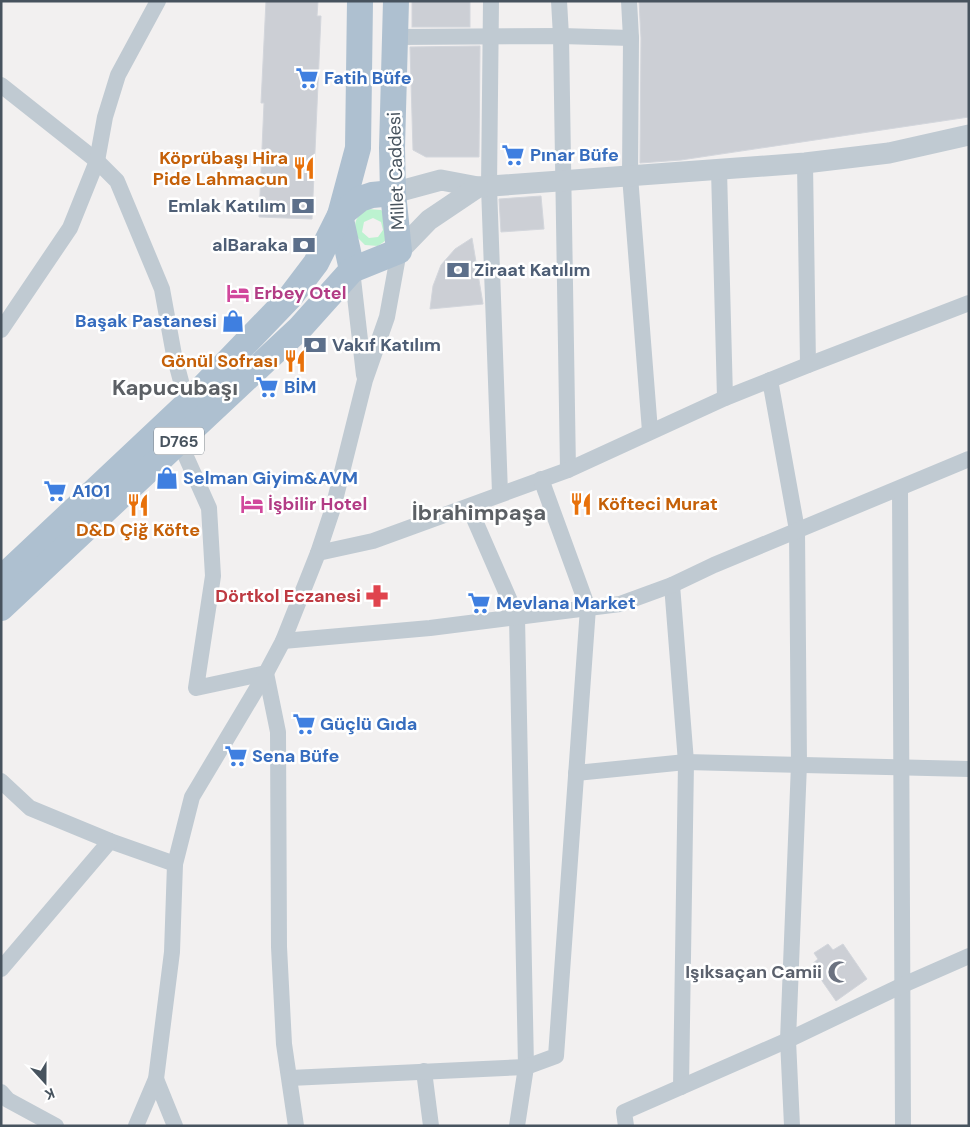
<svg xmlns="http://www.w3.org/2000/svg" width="970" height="1127" font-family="'DM Sans',sans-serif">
<rect width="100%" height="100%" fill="#f2f0f0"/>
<path fill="#bcf2d0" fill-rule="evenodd" d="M368,209L381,210L386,214L389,238L378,246L365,245L355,235C355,219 355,218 368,209ZM373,218L381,222L383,230L378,237L369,238L362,232L364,222Z"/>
<g fill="#cccfd5" stroke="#d3d6dc">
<polygon points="266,1 318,1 317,16 321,16 312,219 259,217 264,103 261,103"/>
<rect x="412" y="1" width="58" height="26"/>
<polygon points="639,1 969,1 969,117 681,160 640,163 641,38"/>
<polygon points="480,46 479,157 426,157 413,150 410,47"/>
<polygon points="541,196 544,229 501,232 499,199"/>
<polygon points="472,238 483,304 430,309 433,286 441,265 455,249"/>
<polygon points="828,944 833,950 843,944 867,979 836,1001 811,965 818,959 814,953"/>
</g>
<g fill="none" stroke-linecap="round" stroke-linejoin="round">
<g stroke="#c0cad2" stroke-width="16">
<polyline points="491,1 489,187 500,493"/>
<polyline points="559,1 561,36 568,470"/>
<polyline points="629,1 631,38 630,176 650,431"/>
<polyline points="396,37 561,36 631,38"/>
<polyline points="1,85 97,161 117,181 162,289 174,355 187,404"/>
<polyline points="805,163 808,365"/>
<polyline points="719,170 725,398"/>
<polyline points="352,270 364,375"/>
<polyline points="1,330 70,228 97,161 105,117 118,75 158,1"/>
<polyline points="770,380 797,530 799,764 788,1040 792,1126"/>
<polyline points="179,441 209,508 213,576 196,688 266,673"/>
<polyline points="900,489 903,1126"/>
<polyline points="469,507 517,617 526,1067 517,1126"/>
<polyline points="318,553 373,541 568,470 725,398 808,365 969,303"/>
<polyline points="672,585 686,762 681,1087"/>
<polyline points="283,641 430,628 620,604 672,585 714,565 969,459"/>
<polyline points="266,673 278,732 279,947 284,1044 296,1126"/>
<polyline points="576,773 686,762 969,769"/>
<polyline points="1,781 30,808 110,841 175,864"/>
<polyline points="1,969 110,841"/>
<polyline points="424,1071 431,1126"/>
<polyline points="290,1078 526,1067 556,1056 588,608 541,479"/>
<polyline points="156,1079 175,1126"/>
<polyline points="1,1092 8,1100 56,1126"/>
<polyline points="136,1126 156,1079 172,952 175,864 192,797 266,673 283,641 318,553 333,508 365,380 387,317 399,251"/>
<polyline points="626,1126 624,1112 788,1040 903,985 969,956"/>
</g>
<g stroke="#c0cad2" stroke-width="21">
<polyline points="393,193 441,180 478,187 805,163 889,153 969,135"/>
<polyline points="399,251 429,220 478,187"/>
</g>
<g stroke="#aec0d0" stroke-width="26">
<polyline points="352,270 340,215 358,148 360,1"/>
<polyline points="1,579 187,404 291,296 316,263 340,215 360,199 372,195 393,193"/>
<polyline points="1,608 300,328 352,270 399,251 393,193 392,148 396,1"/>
</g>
</g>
<defs>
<symbol id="supermarket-bare" viewBox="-9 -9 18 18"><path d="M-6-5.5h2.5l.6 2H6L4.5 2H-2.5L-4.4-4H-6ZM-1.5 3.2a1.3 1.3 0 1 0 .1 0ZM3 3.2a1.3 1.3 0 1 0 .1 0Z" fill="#3f7fe0" stroke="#fff" stroke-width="2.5" paint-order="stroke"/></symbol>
<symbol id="restaurant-bare" viewBox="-9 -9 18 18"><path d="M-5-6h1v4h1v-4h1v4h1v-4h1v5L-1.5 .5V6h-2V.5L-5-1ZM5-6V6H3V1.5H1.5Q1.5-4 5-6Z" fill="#e8710a" stroke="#fff" stroke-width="2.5" paint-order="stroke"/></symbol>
<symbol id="bank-bare" viewBox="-9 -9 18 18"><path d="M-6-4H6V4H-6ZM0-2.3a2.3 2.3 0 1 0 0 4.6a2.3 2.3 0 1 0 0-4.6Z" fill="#5c6f8a" stroke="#fff" stroke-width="2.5" paint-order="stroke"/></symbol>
<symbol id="hotel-bare" viewBox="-9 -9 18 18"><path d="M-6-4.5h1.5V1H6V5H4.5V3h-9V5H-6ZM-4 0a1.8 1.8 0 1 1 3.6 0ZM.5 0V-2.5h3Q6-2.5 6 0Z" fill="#d1479c" stroke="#fff" stroke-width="2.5" paint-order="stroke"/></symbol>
<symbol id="shop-bare" viewBox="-9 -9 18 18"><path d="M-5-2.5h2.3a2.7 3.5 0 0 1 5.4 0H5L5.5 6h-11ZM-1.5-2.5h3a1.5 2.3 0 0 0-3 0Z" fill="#3f7fe0" stroke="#fff" stroke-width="2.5" paint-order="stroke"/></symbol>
<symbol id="pharmacy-bare" viewBox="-9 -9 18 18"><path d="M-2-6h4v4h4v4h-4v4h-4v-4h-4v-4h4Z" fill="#e0444e" stroke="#fff" stroke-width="2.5" paint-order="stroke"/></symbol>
<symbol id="mosque-bare" viewBox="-9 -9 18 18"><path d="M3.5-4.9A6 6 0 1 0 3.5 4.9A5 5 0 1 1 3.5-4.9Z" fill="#6b7280" stroke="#fff" stroke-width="2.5" paint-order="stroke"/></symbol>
</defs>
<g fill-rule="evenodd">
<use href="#supermarket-bare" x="291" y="62" width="32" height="32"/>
<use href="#supermarket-bare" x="497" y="139" width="32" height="32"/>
<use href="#restaurant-bare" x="288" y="152" width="32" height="32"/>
<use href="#bank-bare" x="287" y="190" width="32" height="32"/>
<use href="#bank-bare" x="288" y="229" width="32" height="32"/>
<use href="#bank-bare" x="442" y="254" width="32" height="32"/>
<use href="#hotel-bare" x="222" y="277" width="32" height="32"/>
<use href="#shop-bare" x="217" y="305" width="32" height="32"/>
<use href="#bank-bare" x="299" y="329" width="32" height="32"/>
<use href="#restaurant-bare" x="279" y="345" width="32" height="32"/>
<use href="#supermarket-bare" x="251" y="371" width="32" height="32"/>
<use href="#shop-bare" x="151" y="462" width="32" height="32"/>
<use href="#supermarket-bare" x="39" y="475" width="32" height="32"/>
<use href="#hotel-bare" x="236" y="488" width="32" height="32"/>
<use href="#restaurant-bare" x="565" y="488" width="32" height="32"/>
<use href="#restaurant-bare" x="122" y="489" width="32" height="32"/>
<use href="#pharmacy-bare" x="361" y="580" width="32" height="32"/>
<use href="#supermarket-bare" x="463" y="587" width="32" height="32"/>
<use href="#supermarket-bare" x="288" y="708" width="32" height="32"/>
<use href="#supermarket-bare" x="220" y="740" width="32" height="32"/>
<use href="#mosque-bare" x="823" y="956" width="32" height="32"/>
</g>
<g text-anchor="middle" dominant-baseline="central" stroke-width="5" stroke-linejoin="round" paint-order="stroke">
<rect fill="#fff" stroke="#7e878e" stroke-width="1" x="154" y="427.5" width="50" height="27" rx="4"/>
<g font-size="16" font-weight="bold" fill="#47535e">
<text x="179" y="441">D765</text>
</g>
<g font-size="18" font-weight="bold" fill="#366cbe" stroke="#fff" text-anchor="start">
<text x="324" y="78">Fatih Büfe</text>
<text x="530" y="155">Pınar Büfe</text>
<text x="217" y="321" text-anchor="end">Başak Pastanesi</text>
<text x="284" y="387">BİM</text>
<text x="183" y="478">Selman Giyim&amp;AVM</text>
<text x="72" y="491">A101</text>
<text x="496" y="603">Mevlana Market</text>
<text x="320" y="724">Güçlü Gıda</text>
<text x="252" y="756">Sena Büfe</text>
</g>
<g font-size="18" font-weight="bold" fill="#c56008" stroke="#fff" text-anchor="end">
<text x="288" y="158">Köprübaşı Hira<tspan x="288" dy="21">Pide Lahmacun</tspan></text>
<text x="278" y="361">Gönül Sofrası</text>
<text x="598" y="504" text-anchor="start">Köfteci Murat</text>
<text x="138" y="530" text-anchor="middle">D&amp;D Çiğ Köfte</text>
</g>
<g font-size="18" fill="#47535e" stroke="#fff">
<text transform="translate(396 171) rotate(-92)">Millet Caddesi</text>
</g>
<g font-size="18" font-weight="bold" fill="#4e5e75" stroke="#fff" text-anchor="end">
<text x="286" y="206">Emlak Katılım</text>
<text x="288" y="245">alBaraka</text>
<text x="474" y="270" text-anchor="start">Ziraat Katılım</text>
<text x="332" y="345" text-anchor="start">Vakıf Katılım</text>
</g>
<g font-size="18" font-weight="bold" fill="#b23c85" stroke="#fff" text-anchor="start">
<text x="254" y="293">Erbey Otel</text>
<text x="268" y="504">İşbilir Hotel</text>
</g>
<g font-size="18" font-weight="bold" fill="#be3a42" stroke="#fff" text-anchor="end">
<text x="361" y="596">Dörtkol Eczanesi</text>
</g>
<g font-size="18" font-weight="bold" fill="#5b616d" stroke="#fff" text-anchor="end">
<text x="822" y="972">Işıksaçan Camii</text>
</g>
<g font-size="22" font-weight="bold" fill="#5c6065" stroke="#fff">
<text x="175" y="387">Kapucubaşı</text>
<text x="479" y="512">İbrahimpaşa</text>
</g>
</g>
<rect width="970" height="1127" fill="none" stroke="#47535e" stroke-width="5"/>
<g transform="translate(45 1082) rotate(159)" stroke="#ffffff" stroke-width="4" paint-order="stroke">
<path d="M0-4L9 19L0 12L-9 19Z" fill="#47535e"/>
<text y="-8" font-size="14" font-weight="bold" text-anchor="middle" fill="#47535e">K</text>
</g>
</svg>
